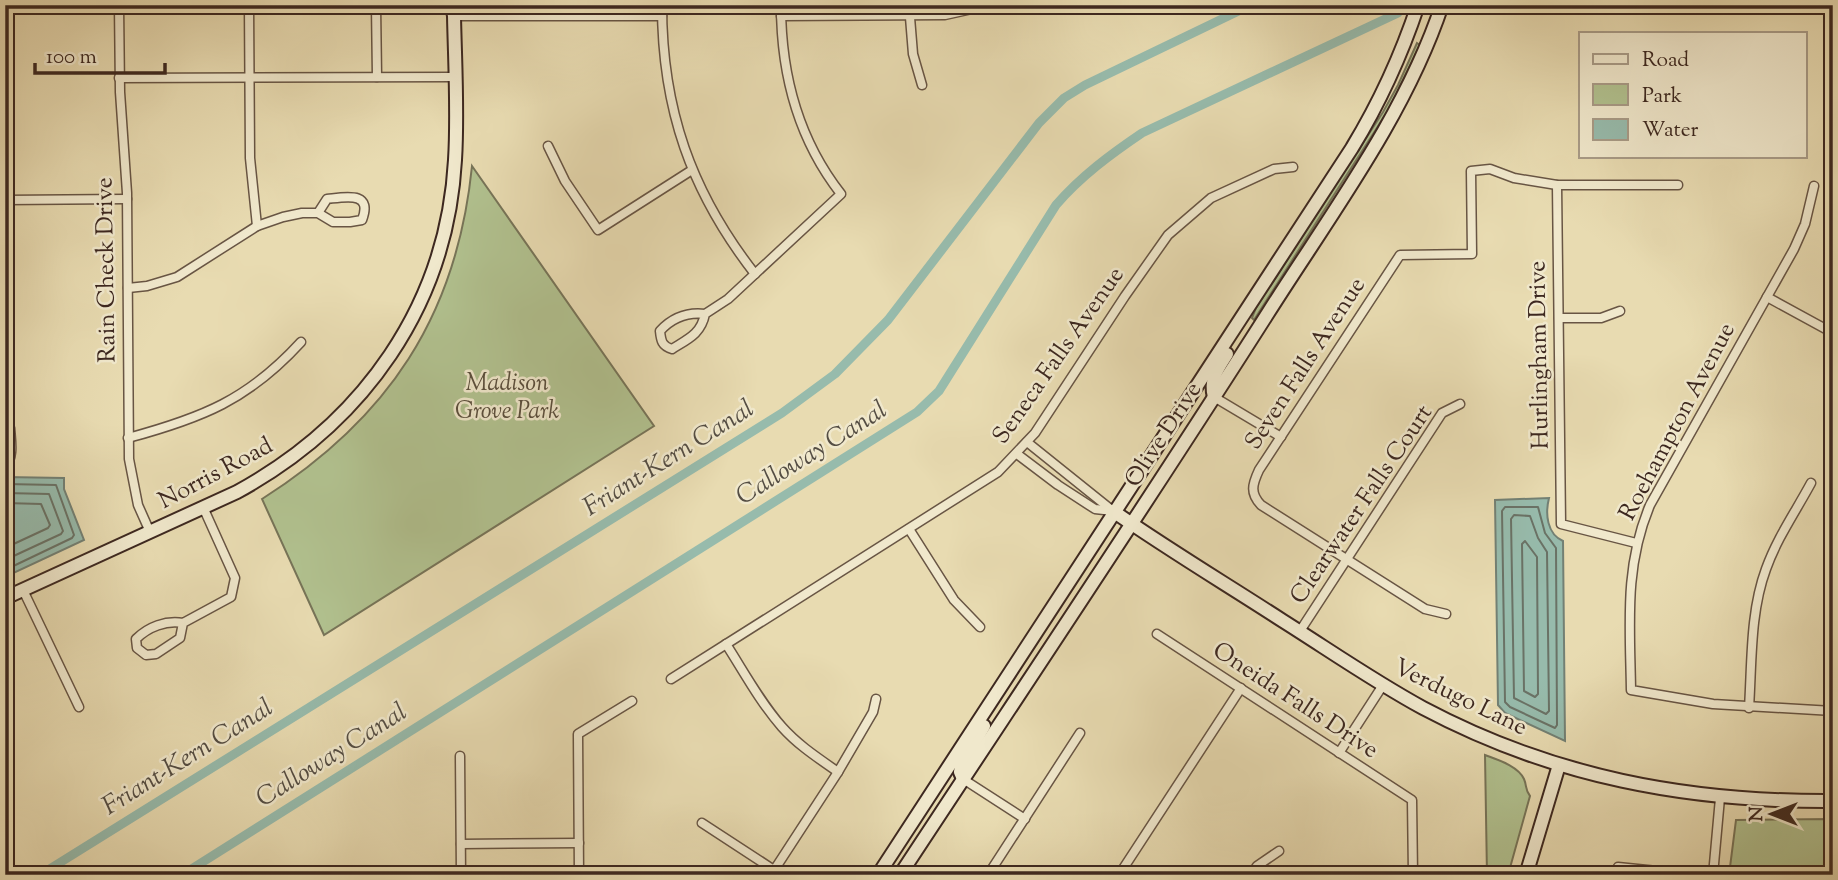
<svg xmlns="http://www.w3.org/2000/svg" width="1838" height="880" font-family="'Sorts Mill Goudy',serif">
<rect width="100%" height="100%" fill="#e8dbb1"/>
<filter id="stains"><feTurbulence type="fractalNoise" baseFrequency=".00286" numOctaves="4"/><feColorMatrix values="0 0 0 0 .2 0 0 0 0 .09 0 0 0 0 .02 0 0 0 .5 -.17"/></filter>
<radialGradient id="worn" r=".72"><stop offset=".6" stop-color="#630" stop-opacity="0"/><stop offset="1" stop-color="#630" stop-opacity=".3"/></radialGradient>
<g fill="#b1c18f" stroke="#777458" stroke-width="2">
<polygon points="1417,43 1420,45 1389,109 1254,320 1252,318 1256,308 1383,112 1398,85"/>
<path d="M472,166L654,426L324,635L262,499C388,419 457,316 472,166Z"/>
<path d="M1485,755C1498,760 1518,766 1524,779C1527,786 1525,790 1530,796L1508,875H1487Z"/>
<polygon points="1833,819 1833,875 1729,875 1736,820"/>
</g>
<g fill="#97bbac" stroke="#738074" stroke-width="2">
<polygon points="5,477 64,478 64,489 84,540 5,577"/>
<path d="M1549,498C1545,514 1547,534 1563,541L1565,741L1505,713L1498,705L1495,500Z"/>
</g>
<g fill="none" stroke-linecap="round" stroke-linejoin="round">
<g stroke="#6a7266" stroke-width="2">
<polyline points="5,484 56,485 74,535 72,538 5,570"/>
<polyline points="5,493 49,494 63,531 61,534 5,560"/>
<polyline points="5,503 41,504 50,525 48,528 5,548"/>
<polygon points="1505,507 1538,507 1545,533 1556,548 1557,725 1555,728 1510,707 1505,702 1502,511"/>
<polygon points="1514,515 1530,516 1538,538 1547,552 1549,711 1546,714 1514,698 1511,519"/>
<polygon points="1525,541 1537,557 1538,694 1535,697 1524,691 1522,544"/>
</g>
<g stroke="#97bbac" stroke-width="9">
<polyline points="40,875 782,413 835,374 888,320 1039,123 1064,98 1085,85 1251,5"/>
<path d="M182,875L917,412L939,391L1056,205C1081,176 1111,154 1142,133L1398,13"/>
</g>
<defs>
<g id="street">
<polyline points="119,5 120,92 127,193 129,459 138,505 150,532"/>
<polyline points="249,5 250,158 257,226"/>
<polyline points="376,5 377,77"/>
<path d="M662,5C662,109 691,192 755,274"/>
<polyline points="909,5 913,54 922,85"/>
<polyline points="454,16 662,16"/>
<polyline points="781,16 945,15 990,5"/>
<polyline points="119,78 455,77"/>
<polyline points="548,146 565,181 598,230 692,170"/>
<polyline points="1557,185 1561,524 1636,543"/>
<path d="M1814,186L1805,224L1794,249L1650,505C1624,567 1630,624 1631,690L1713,704L1833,711"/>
<polyline points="5,200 127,199"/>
<path d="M128,288L147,286L177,277L257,226L283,217L302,213H318L333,222H350L362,220C373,191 346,197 327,199L318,213"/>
<polyline points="1767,297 1833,333"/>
<path d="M705,314C688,312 672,318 660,331C661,341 662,346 672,349C688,339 701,334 705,314L728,299L841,194C798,139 781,74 781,5"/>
<polyline points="1559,318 1601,318 1620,311"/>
<polyline points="1214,397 1281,437"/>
<path d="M5,424L10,428C11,442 14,457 5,468"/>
<path d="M128,438C202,418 248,400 301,342"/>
<polyline points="1027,442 1113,511"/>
<polyline points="1017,454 1058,485 1095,509 1113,511"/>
<polyline points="909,529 954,600 980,627"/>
<polyline points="23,590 79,707"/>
<path d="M1446,614L1425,609L1261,505C1250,493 1252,485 1259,470L1400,255L1472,254L1471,171L1490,169L1514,178L1557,185H1678"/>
<path d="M183,623L180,638L156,654L146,655L137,648L136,639C148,627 166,620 183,623L231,597L235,578L203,507"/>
<polyline points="1300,631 1442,413 1460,404"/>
<polyline points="1157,634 1412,800 1413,875"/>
<path d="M726,644C744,672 760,702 782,727C798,745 818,758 838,772"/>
<polyline points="671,679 998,472 1035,433 1125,296 1168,235 1211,198 1274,169 1293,167"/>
<path d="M1749,708C1752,662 1750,612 1766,569C1777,538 1796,511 1811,483"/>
<polyline points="1339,753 1383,685"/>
<polyline points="460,756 461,875"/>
<polyline points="963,779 1025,819"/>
<polyline points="702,823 774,870"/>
<polyline points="461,844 579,843"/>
<polyline points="1618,867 1696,875"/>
<polyline points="579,875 578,734 632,701"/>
<polyline points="771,875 838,772 873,712 876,699"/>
<polyline points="988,875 1080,733"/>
<polyline points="1119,875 1241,688"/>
<polyline points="1251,875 1257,866 1279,851"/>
<polyline points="1713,875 1720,798"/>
</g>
<g id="secondary">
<path d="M1214,397C1209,380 1218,368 1227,354"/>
<path d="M1113,511C1169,550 1226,584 1283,621C1329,650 1375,682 1423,708C1553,777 1687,802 1833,801"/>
<path d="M5,598L237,492C363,423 447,306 455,160C458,113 455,64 454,16L452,5"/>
<polyline points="963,779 960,772 961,766 984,726"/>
<path d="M878,875L1352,148C1380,102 1401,56 1418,5"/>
<path d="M900,875C1023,688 1148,502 1268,313C1330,215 1405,116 1442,5"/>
<polyline points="1526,875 1559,765"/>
</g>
</defs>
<use href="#street" stroke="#685544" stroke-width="11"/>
<use href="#secondary" stroke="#3d2820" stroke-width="16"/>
<use href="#street" stroke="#f0e8cc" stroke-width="8"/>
<use href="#secondary" stroke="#f0e8cc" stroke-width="12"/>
</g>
<g text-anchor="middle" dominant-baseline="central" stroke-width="5" stroke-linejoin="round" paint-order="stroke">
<g font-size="24" fill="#3d2820" stroke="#f0e8cc">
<text transform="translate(107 270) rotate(-91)">Rain Check Drive</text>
<text transform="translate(1540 355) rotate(-91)">Hurlingham Drive</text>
<text transform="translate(1059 356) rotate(-55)">Seneca Falls Avenue</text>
<text transform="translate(1306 364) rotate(-57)">Seven Falls Avenue</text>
<text transform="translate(1678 422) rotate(-62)">Roehampton Avenue</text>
<text transform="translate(1164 435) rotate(-57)">Olive Drive</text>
<text transform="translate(216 474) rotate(-28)">Norris Road</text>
<text transform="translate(1362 505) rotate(-56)">Clearwater Falls Court</text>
<text transform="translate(1460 698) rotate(26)">Verdugo Lane</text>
<text transform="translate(1295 701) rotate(33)">Oneida Falls Drive</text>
</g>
<g font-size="24" font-style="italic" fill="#5a4e3c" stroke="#f0e8cc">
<text x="507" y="384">Madison<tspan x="507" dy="28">Grove Park</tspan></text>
</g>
<g font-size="26" font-style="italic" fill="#544d43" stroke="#f0e8cc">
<text transform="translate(812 454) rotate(-32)">Calloway Canal</text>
<text transform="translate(669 459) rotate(-32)">Friant-Kern Canal</text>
<text transform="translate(332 756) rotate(-32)">Calloway Canal</text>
<text transform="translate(188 758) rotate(-32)">Friant-Kern Canal</text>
</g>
</g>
<rect width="1838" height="880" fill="none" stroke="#e8dbb1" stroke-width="28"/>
<rect x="7" y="7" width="1824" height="866" fill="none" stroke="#3d2820" stroke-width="3.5"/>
<rect x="14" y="14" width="1810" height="852" fill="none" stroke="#3d2820" stroke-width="2"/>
<rect x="1579" y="32" width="228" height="126" fill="#f0e8cc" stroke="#a89b87" stroke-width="2"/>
<rect x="1593" y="54" width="35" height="10" fill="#f0e8cc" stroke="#a89b87" stroke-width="2"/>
<text x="1642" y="66" font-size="21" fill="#3d2820">Road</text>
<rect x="1593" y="84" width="35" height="21" fill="#b1c18f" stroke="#a89b87" stroke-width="2"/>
<text x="1642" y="102" font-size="21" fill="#3d2820">Park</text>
<rect x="1593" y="119" width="35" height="21" fill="#97bbac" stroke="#a89b87" stroke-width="2"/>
<text x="1642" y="136" font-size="21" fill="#3d2820">Water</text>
<g transform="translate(1772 814) rotate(270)" stroke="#f0e8cc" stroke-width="5" paint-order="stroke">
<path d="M0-5L12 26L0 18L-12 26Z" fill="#3d2820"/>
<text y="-10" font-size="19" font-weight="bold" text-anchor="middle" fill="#3d2820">N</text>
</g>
<path d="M35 63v10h130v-10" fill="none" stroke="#3d2820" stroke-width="3.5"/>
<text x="46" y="63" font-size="21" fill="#3d2820" stroke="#f0e8cc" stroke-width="5" paint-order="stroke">100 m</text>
<rect width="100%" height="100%" filter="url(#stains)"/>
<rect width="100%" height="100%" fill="url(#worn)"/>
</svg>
